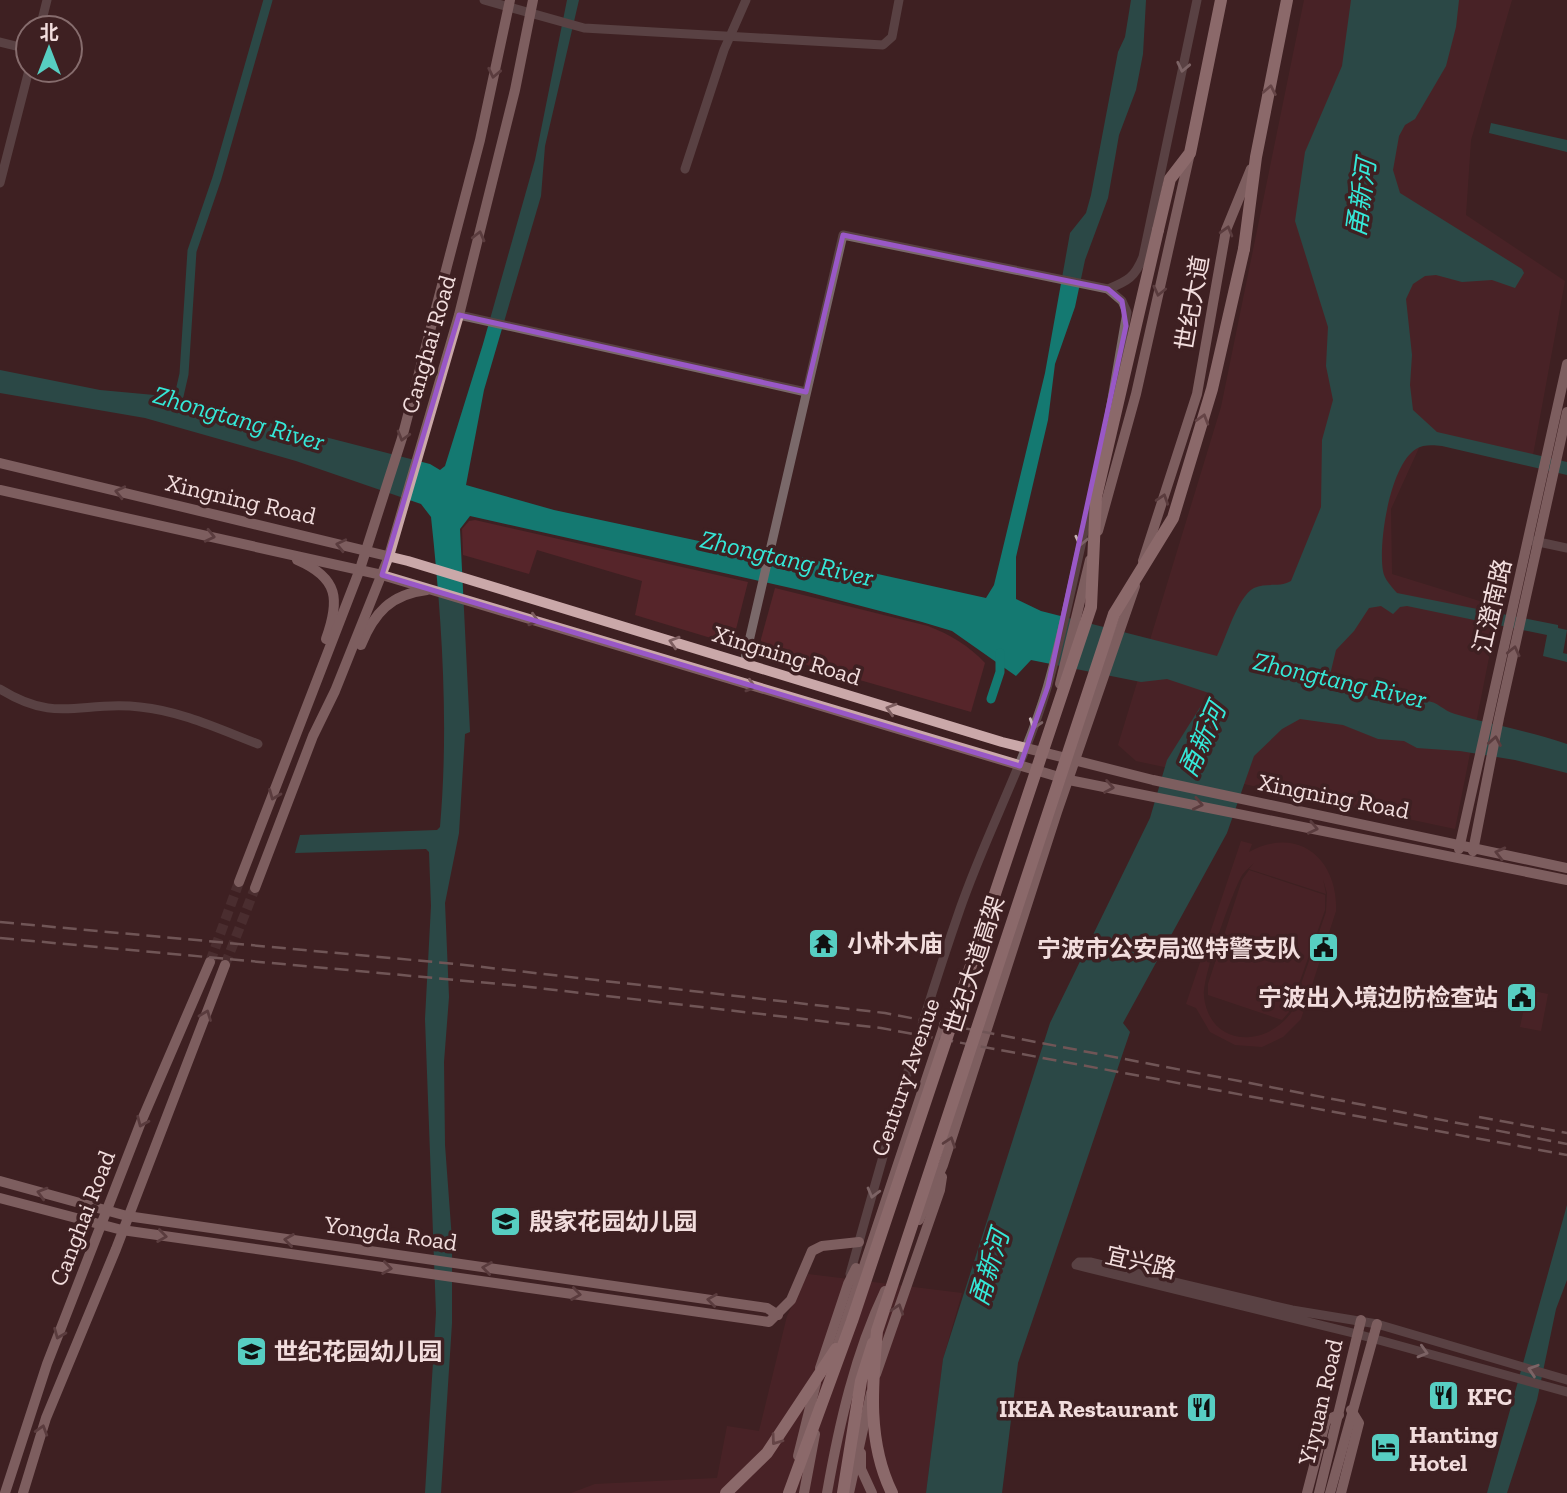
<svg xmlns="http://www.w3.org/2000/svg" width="1567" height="1493" font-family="'Zilla Slab','Noto Sans SC',serif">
<rect width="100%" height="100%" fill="#3e2022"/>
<g fill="#56252a" fill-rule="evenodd">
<polygon points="1304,0 1512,0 1471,140 1466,215 1565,281 1533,455 1423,439 1391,509 1392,574 1499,607 1455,829 1136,761 1118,745 1221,407"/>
<polygon points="475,520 748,582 735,633 724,642 635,615 642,581 537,550 529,574 463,555 462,529 469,521"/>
<path d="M775,588L928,626C951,635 968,645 985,663L971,712L769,654L761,646V639Z"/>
<path d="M1241,841L1252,844L1249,852C1298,825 1338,859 1336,911L1301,1019L1283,1037L1262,1047L1235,1045L1210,1032L1196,1008L1186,1004ZM1254,863L1249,869L1326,894L1323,879L1327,893L1326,912L1291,1013C1265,1048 1210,1047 1204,997C1202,977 1230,899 1240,879C1243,872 1249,868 1254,863Z"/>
<polygon points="1249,870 1325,895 1325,910 1289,1012 1282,1020 1208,995 1208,984 1242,880"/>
<polygon points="1528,990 1548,994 1541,1031 1520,1027"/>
<polygon points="808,1274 962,1293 943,1359 926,1493 571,1493 595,1484 717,1478 727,1426 759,1431 787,1316"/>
</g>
<g fill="#147971">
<path d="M567,0H579L545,146L541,196L484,390L466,485L554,510L755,553L765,549L986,598L994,585L1045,373L1070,233L1086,213L1091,195L1118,52L1125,37L1131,0H1146L1143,54L1136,90L1119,135L1108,198L1085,260L1075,307L1055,364L1048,420L1016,557V599L1041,611L1217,656C1226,639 1237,597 1254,588C1266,582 1279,588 1291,581L1321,507L1322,440L1333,400L1326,366L1328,327L1295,221L1305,152L1342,66L1351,0H1459L1456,27L1446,66L1415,119L1405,125L1399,136L1393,170L1400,193L1522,269L1524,273L1515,288L1492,280L1462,282L1436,275L1425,276L1413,284L1406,299L1412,355L1410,385L1413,410L1437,432L1567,462V475L1442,446C1434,445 1423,444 1416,449C1390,465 1378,543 1383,571C1384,579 1392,587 1397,593L1558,625V628L1567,630L1563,653L1567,654V662L1543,656L1547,635L1407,606L1400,607L1393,614L1381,606L1369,608L1354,631L1336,650L1329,679C1346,700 1367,694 1390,698C1402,699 1406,708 1420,708L1425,701C1438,701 1443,711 1455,714C1492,725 1530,731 1567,744V773L1515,760L1460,751L1417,748L1404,741L1378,739L1343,725L1300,719L1282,729L1254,756L1227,833L1123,1023L1130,1032L1018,1363L1002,1493H926L943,1359L1050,1023L1150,818L1167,760L1209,693L1167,679L1141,682L1031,660L1016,676L952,631L922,622L804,591L470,516L460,529L470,732L465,734L459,833L445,903L449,997L444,1062L445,1145L452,1240V1323L441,1493H425L436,1313L425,1019L431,906L429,852L426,849L295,853L300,835L437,830L440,827C449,724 442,620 431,517L421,504L296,461L145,418L0,393V370L100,390L165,396L430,464L440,470L445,466L483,344L535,160Z"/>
<polygon points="1491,123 1567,140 1567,152 1489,133"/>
<polygon points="1567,1205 1567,1280 1556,1309 1537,1400 1507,1493 1487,1493"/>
</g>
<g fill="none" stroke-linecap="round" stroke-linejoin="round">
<g stroke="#147971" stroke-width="9">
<polyline points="176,409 184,374 192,251 217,178 268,0"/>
<polyline points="991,699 1000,672 1000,653"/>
</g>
<g stroke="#593c3e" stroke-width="10" stroke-dasharray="10 5" stroke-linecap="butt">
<polyline points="210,962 239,882"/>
<polyline points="225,965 255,888"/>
</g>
<g stroke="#7a696a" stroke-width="9">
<polyline points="484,0 584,28 883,45 892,37 899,0"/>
<polyline points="40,28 47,0"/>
<polyline points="0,42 28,49"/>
<polyline points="685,169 724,50 746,0"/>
<polyline points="0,183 29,70"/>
<polyline points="459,315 806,392"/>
<polyline points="1108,422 1127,312 1122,301 1108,289"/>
<polyline points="1534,541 1567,548"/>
<path d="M744,663L843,235L1108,289C1128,281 1135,277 1143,257L1197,0"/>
<path d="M0,689C58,725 81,700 140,707C181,711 219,729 258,744"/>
<path d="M850,1274C884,1152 918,1030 960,909C986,834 1024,764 1047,688C1065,626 1077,560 1092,497"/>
<polyline points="1567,1380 1377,1324 1292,1310 1090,1262 1079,1262 1076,1265 1357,1334 1567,1392"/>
</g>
<g stroke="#caa8a9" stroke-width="10">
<polyline points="0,463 408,561 1002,742 1153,780 1567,868"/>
<polyline points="0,490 382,575 1069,780 1567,880"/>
<polyline points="1098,531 1136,394 1190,153"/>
<path d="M297,560C339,578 340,600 326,639"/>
<polyline points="1143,561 1197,394 1226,230 1251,169"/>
<path d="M361,645C374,613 391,594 427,590"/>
<polyline points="1060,684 1090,560"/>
<polyline points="1459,849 1567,364"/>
<polyline points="1473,851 1499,718 1567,412"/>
<polyline points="239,882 360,569 402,438 480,140 510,0"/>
<polyline points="255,888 313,736 335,691 389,556 459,315 515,90 533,0"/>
<polyline points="0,1181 127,1216 767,1308 778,1315"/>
<polyline points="0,1198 122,1230 769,1322 791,1300 812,1251 822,1246 859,1242"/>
<polyline points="919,1220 943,1165 1057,812 1135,586"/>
<polyline points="836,1350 947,1017"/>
<polyline points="820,1368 848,1284 856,1268"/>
<polyline points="876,1374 940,1190 942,1177"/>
<polyline points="861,1453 861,1469 872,1493"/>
<polyline points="798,1456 816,1383"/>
<polyline points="5,1493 47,1364 141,1122 210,962"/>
<polyline points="23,1493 46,1418 116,1249 225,965"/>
<polyline points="804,1493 815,1434"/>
<path d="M827,1493C839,1425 855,1354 885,1291"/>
<polyline points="849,1493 871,1393"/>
<polyline points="1307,1493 1326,1420 1339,1415"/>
<polyline points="1319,1493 1361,1320"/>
<polyline points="1330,1493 1377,1324"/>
<polyline points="1341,1493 1359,1423 1351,1410"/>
</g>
<g stroke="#e9c1c2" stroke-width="12">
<polyline points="1158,230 1170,179 1190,153 1221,0"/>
<polyline points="1244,249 1256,157 1287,0"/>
<polyline points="843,1493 861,1381 873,1343"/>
</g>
<g stroke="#ae9596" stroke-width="2.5" stroke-dasharray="14 7" stroke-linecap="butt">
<polyline points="0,922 456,964 885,1013 1567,1144"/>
<polyline points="0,938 521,986 881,1028 1567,1155"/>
<polyline points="1479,1117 1567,1133"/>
</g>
<g stroke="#e9c1c2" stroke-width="12">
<polyline points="726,1493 767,1453 836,1349"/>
<polyline points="789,1493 852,1321 1091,607 1096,497 1158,230"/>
<path d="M892,1493C867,1442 872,1386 877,1331L1114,614L1173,518L1212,389L1244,249"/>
</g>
</g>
<defs><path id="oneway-chevron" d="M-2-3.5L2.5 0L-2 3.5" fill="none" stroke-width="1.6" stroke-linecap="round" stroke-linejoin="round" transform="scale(1.75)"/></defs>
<g stroke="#c8b4b5">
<use href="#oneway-chevron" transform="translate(1183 67) rotate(102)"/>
<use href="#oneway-chevron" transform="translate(1081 541) rotate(103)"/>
<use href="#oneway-chevron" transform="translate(1035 724) rotate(108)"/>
<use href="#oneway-chevron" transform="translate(873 1193) rotate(105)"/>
<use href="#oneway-chevron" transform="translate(1423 1352) rotate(16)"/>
<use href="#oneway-chevron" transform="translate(1533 1370) rotate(-162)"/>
</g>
<g stroke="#7d5d5f">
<use href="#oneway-chevron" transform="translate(494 73) rotate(102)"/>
<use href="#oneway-chevron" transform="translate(1227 231) rotate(-74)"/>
<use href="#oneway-chevron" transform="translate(479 236) rotate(-76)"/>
<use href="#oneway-chevron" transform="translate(1159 291) rotate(103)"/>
<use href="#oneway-chevron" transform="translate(403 436) rotate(106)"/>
<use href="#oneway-chevron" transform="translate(120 492) rotate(-167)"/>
<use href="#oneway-chevron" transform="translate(1163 499) rotate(-72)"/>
<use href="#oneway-chevron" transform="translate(210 536) rotate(13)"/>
<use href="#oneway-chevron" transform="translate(341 545) rotate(-167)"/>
<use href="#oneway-chevron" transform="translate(534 620) rotate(17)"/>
<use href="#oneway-chevron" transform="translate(674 642) rotate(-163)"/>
<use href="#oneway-chevron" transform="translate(1514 651) rotate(-77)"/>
<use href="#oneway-chevron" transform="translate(751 686) rotate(16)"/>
<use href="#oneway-chevron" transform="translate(891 709) rotate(-163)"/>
<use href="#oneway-chevron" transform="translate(1495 741) rotate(-80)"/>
<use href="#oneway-chevron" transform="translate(1109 787) rotate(10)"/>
<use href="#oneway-chevron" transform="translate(274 795) rotate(112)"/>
<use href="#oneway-chevron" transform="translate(1198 804) rotate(12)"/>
<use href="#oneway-chevron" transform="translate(1313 828) rotate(12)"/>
<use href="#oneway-chevron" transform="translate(1500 853) rotate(-166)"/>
<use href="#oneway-chevron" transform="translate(206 1015) rotate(-69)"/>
<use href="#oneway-chevron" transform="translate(142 1122) rotate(113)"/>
<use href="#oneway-chevron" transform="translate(950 1142) rotate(-72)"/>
<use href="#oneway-chevron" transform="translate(42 1193) rotate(-164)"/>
<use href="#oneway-chevron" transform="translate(162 1236) rotate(8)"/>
<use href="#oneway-chevron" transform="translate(289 1240) rotate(-172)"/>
<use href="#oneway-chevron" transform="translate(387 1268) rotate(8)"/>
<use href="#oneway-chevron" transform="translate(487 1268) rotate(-172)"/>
<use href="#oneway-chevron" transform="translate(576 1294) rotate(8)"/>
<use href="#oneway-chevron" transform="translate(712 1300) rotate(-172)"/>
<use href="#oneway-chevron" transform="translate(898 1309) rotate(-72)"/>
<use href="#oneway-chevron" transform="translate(59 1334) rotate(112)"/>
<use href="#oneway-chevron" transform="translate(42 1430) rotate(-73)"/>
</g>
<g stroke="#947072">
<use href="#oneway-chevron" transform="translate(1270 90) rotate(-79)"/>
<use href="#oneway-chevron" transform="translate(1203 419) rotate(-73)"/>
<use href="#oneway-chevron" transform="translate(776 1440) rotate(126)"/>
</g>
<path d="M0 0H1567V1493H0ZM843,235L1108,289L1122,301L1126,326L1048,686L1020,766L382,575L459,315L806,392Z" fill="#3e2022" fill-opacity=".55" fill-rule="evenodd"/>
<path fill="none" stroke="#9958c6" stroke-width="5" stroke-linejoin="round" d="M843,235L1108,289L1122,301L1126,326L1048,686L1020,766L382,575L459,315L806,392Z"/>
<defs>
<symbol id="temple-square" viewBox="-11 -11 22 22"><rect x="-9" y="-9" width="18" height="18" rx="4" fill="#57cec2" stroke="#3e2022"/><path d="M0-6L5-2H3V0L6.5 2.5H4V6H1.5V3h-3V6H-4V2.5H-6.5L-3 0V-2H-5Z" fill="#111"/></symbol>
<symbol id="civic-square" viewBox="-11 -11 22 22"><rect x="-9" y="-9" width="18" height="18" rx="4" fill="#57cec2" stroke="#3e2022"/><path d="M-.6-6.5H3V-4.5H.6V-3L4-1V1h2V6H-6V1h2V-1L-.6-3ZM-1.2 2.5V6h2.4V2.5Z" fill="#111"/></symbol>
<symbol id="school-square" viewBox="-11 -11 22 22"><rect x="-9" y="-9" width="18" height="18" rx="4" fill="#57cec2" stroke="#3e2022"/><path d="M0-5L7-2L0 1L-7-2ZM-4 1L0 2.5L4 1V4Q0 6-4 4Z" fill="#111"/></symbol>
<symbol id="restaurant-square" viewBox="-11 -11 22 22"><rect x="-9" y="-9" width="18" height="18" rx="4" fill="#57cec2" stroke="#3e2022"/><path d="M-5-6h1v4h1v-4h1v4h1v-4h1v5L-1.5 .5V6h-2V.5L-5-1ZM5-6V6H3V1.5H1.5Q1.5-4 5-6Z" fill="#111"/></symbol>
<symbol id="hotel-square" viewBox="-11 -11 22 22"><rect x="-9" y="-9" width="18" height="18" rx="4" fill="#57cec2" stroke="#3e2022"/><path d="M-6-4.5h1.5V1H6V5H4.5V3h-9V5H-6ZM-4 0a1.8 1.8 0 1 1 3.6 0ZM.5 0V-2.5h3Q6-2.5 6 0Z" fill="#111"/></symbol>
</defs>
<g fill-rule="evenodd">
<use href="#temple-square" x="806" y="926" width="35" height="35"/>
<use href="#civic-square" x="1306" y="930" width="35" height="35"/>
<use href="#civic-square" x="1504" y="980" width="35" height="35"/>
<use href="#school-square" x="488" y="1204" width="35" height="35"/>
<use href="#school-square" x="234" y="1334" width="35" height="35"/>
<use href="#restaurant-square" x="1426" y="1378" width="35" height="35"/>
<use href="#restaurant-square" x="1184" y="1390" width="35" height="35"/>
<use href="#hotel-square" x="1368" y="1430" width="35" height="35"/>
</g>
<g text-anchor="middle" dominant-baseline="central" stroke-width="7" stroke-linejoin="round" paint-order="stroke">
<g font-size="24" fill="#f2dddd" stroke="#3e2022">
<text transform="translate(1192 303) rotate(-80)">世纪大道</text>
<text transform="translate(428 344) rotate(-74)">Canghai Road</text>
<text transform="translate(241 499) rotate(13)">Xingning Road</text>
<text transform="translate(1492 606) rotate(-77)">江澄南路</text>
<text transform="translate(787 655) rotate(17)">Xingning Road</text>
<text transform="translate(1334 796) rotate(11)">Xingning Road</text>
<text transform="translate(974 965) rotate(-72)">世纪大道高架</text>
<text transform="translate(905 1077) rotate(-71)">Century Avenue</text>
<text transform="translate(82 1218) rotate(-69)">Canghai Road</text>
<text transform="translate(391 1233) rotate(8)">Yongda Road</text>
<text transform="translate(1141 1262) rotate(13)">宜兴路</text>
<text transform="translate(1320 1402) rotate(-77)">Yiyuan Road</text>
</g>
<g font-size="24" font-weight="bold" fill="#f2dddd" stroke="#3e2022" text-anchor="start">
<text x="847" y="943">小朴木庙</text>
<text x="1301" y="948" text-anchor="end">宁波市公安局巡特警支队</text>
<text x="1498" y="997" text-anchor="end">宁波出入境边防检查站</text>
<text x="529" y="1221">殷家花园幼儿园</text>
<text x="274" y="1351">世纪花园幼儿园</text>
<text x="1467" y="1396">KFC</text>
<text x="1178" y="1408" text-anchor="end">IKEA Restaurant</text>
<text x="1409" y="1434">Hanting<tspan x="1409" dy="28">Hotel</tspan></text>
</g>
<g font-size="26" font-style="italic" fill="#35e8d8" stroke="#3e2022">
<text transform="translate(1361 198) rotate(-82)">甬新河</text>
<text transform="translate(239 418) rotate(16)">Zhongtang River</text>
<text transform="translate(787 558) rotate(13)">Zhongtang River</text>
<text transform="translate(1340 680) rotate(13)">Zhongtang River</text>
<text transform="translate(1202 740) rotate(-66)">甬新河</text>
<text transform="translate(989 1268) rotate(-73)">甬新河</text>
</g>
</g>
<g transform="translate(49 49)"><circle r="33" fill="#3e2022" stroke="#866c6d" stroke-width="2"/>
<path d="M0-5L12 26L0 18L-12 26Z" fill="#57cec2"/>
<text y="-10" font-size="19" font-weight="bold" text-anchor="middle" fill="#f2dddd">北</text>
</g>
</svg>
